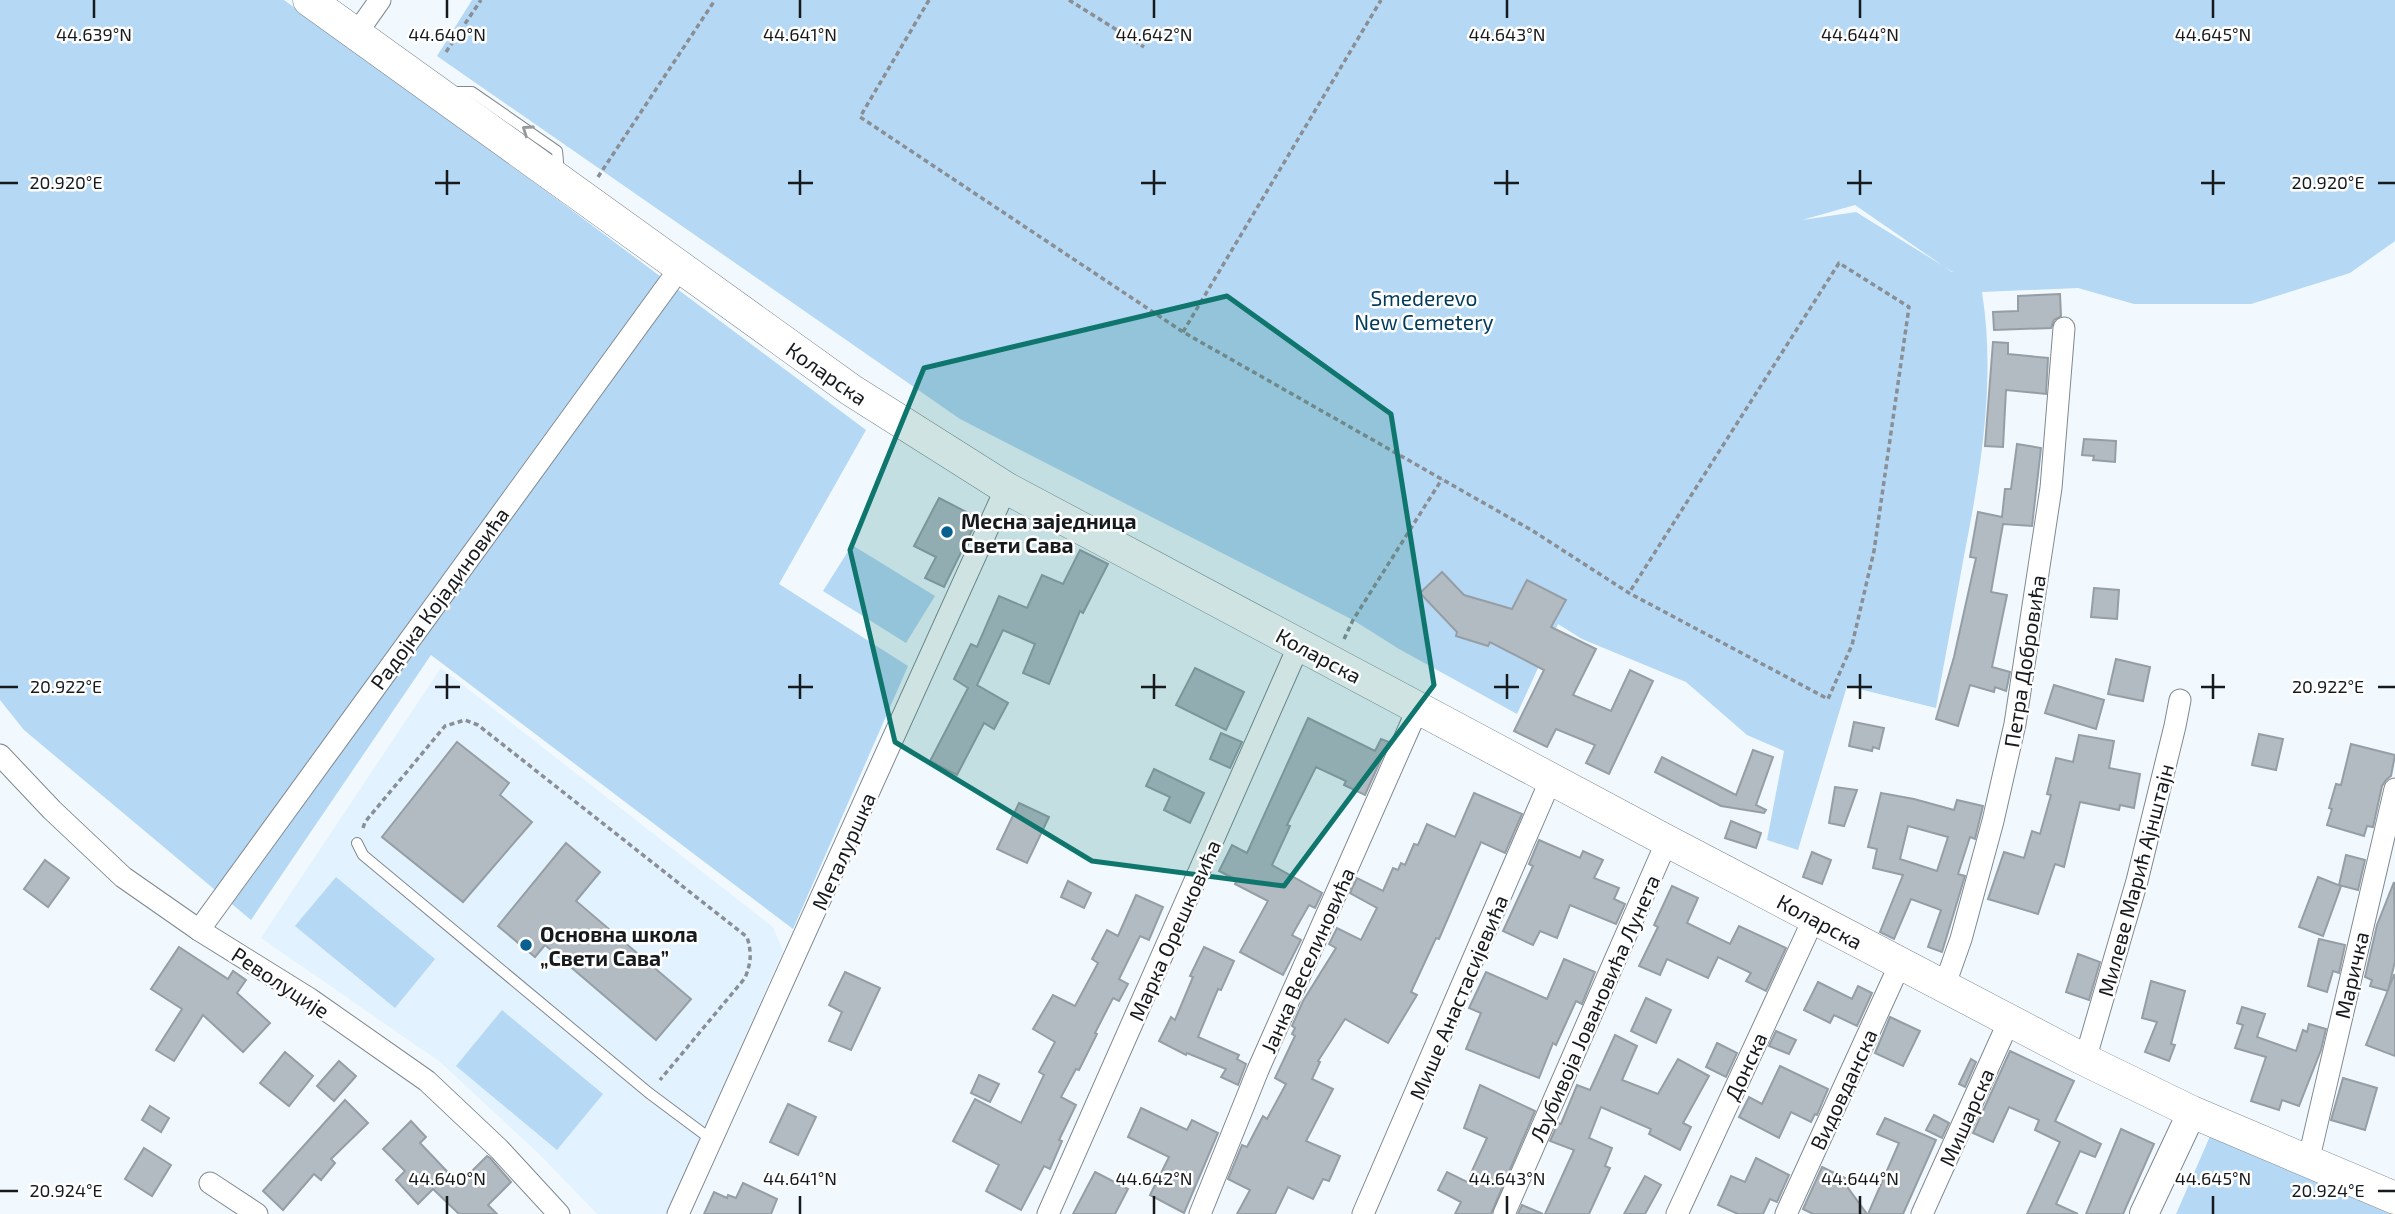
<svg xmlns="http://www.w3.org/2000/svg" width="2395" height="1214" font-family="'Exo 2',sans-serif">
<rect width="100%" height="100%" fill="#f1f9ff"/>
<polygon fill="#e2f2ff" points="441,668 773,927 783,951 666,1214 597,1214 540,1155 440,1062 261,938"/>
<g fill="#b5d8f4" fill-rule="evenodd">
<polygon points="0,0 284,0 542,188 866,430 779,584 908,666 793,929 431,655 251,920 24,730 0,700"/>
<path d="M472,0H2395V241L2350,273L2251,304H2134L2078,288L1982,292C1996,380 1981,469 1964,556C1955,606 1945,657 1936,708L1847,686L1798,850L1767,840L1784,751L1747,735L1686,682L1582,639L1558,624L1517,714L1399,649L1353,620L960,419L437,56ZM1855,205L1952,272H1953L1856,212L1802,220Z"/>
<polygon points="852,545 935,596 906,643 823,591"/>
<polygon points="336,877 435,959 395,1008 295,926"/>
<polygon points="502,1010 603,1094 557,1150 456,1066"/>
<polygon points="2211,1134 2390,1214 2176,1214"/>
</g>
<g fill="#b2bbc2" stroke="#969ea5" stroke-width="2" fill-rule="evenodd">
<polygon points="2060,294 2061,316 2054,320 2051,328 1994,330 1993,312 2018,311 2018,296"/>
<polygon points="1993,342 2008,343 2008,354 2048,358 2046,394 2006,390 2003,447 1985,446"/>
<polygon points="2084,439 2116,441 2115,462 2093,460 2094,456 2082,455"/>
<polygon points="2017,444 2041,448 2032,526 2003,524 1991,592 2007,595 1992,667 2010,672 2007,687 2006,691 1995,687 1994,692 1970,685 1958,726 1936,719 1954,657 1976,558 1970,557 1978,512 2002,517 2005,489 2011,489"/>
<polygon points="939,498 978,518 944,587 925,578 936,557 914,546"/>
<polygon points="1080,550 1108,564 1083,613 1080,611 1049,684 1023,673 1035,644 1003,630 977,685 1008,703 994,729 984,723 957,775 930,761 968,688 954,679 971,644 977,647 999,596 1027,608 1042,575 1063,584"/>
<polygon points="1442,572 1464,595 1512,609 1527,580 1566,600 1551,627 1596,649 1573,695 1611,711 1630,670 1653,681 1609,774 1586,763 1595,745 1556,729 1547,747 1514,731 1544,670 1490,642 1488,646 1456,636 1457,632 1420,593"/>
<polygon points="2094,588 2119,590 2117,619 2091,617"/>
<polygon points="2116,659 2150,667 2143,701 2108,694"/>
<polygon points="1195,668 1244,692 1226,730 1176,705"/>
<polygon points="2054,685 2104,700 2096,729 2045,713"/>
<polygon points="1308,718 1375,751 1381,739 1389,742 1365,795 1344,785 1346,781 1316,767 1287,825 1290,826 1272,865 1322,893 1315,908 1309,905 1292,935 1301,940 1283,975 1240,952 1268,901 1235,884 1237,880 1219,871 1232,845 1247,853"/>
<polygon points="1854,722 1884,728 1879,749 1873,747 1872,751 1849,746"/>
<polygon points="1221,733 1242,742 1230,768 1210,759"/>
<polygon points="2259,734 2283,739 2276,770 2252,765"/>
<polygon points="2079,735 2114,741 2109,768 2140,774 2134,808 2120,805 2119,810 2080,802 2064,867 2055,864 2038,914 1988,899 2004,852 2024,858 2032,831 2040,834 2051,795 2047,794 2056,758 2073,762"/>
<polygon points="457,742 509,783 500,795 532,822 463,902 382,837"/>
<polygon points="2351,744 2395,755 2391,776 2386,780 2382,786 2373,827 2367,826 2364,836 2327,825 2332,809 2329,808 2336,784 2341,785"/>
<polygon points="1753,750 1773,757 1756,805 1766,810 1764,813 1721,806 1655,772 1662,757 1736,795"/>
<polygon points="1154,769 1204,793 1190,823 1164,810 1170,797 1146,786"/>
<polygon points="1835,787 1857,790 1844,826 1829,823"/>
<polygon points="1474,793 1522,814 1505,853 1481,842 1439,939 1436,938 1411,992 1417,995 1388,1043 1345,1019 1318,1061 1320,1062 1312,1079 1333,1089 1306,1141 1340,1156 1329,1181 1323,1179 1313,1199 1288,1187 1275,1214 1237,1214 1250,1190 1228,1179 1242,1145 1247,1147 1263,1116 1267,1119 1286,1084 1275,1078 1295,1036 1292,1034 1295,1028 1292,1026 1303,1001 1336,948 1329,944 1337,928 1361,940 1377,908 1350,893 1357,878 1383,891 1393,868 1398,870 1401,863 1405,865 1414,844 1418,845 1427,824 1455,837"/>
<path d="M1881,793L1914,799L1954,810L1957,800L1983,806L1975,839L1970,837L1958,874L1965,876L1942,952L1928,947L1941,910L1911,899L1894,939L1880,932L1903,875L1873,868L1877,849L1868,847ZM1908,826L1948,837L1937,871L1900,859Z"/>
<polygon points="1019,803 1049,817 1027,863 997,849"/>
<polygon points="1731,821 1761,833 1756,848 1725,838"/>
<polygon points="1539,840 1580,858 1583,851 1603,860 1594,878 1619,888 1614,899 1625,904 1616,924 1570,905 1557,938 1540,931 1533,945 1503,931 1533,866 1529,864"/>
<polygon points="566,843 600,872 576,901 691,999 656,1040 545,945 535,957 498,926"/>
<polygon points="1812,852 1831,860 1822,884 1803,877"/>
<polygon points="2346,855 2365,860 2358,890 2339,885"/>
<polygon points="45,860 69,878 48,907 24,889"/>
<polygon points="2318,877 2341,886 2323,936 2299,927"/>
<polygon points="1068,881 1091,893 1084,908 1061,897"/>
<polygon points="2394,882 2395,961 2388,991 2370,986 2372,980 2365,977 2377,925"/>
<polygon points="1672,886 1698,898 1687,923 1730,944 1739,926 1786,948 1766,991 1746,981 1751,973 1718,957 1708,978 1667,959 1660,975 1639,966 1658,927 1654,925"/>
<polygon points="1136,895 1163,907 1149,940 1140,936 1119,979 1128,984 1119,1001 1113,998 1095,1033 1097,1034 1079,1070 1076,1069 1061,1097 1076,1105 1059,1140 1062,1141 1050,1169 1044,1166 1021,1210 986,1191 999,1165 953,1141 975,1099 1021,1123 1044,1075 1039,1072 1055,1042 1033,1029 1053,995 1075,1006 1098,963 1092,959 1107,930 1118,936"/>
<polygon points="2319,939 2345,945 2339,973 2333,971 2327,992 2308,986"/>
<polygon points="179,947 228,979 233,971 246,980 237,993 270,1023 243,1052 203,1015 174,1061 156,1050 182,1009 151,989"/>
<polygon points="1204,947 1234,961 1221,990 1218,989 1198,1037 1239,1055 1237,1059 1246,1064 1238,1085 1221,1077 1226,1069 1187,1053 1186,1055 1159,1041 1171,1017 1175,1020 1193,977 1190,976"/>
<polygon points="2078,954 2100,962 2089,1000 2066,992"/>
<polygon points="1564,959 1595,972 1582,1004 1576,1001 1556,1045 1553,1043 1539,1078 1466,1049 1481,1013 1469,1008 1486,972 1547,999"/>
<polygon points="845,972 880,988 851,1050 829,1041 842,1012 829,1005"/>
<polygon points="2394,975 2395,975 2395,1056 2366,1045"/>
<polygon points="2151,981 2185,991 2171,1044 2175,1045 2169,1061 2145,1052 2157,1022 2142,1018"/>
<polygon points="1818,982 1852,999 1858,986 1872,993 1857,1026 1834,1015 1830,1023 1804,1010"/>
<polygon points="1646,998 1671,1010 1656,1043 1631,1031"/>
<polygon points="2242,1007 2265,1014 2257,1037 2296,1051 2303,1030 2307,1032 2309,1024 2326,1029 2321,1050 2299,1106 2282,1100 2279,1110 2251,1101 2266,1057 2235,1048 2243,1025 2237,1023"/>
<polygon points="1890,1017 1920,1031 1903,1066 1875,1053"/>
<polygon points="1776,1031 1796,1040 1789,1054 1769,1046"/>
<polygon points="1615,1035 1637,1046 1622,1080 1658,1094 1678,1059 1709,1076 1683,1123 1691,1127 1680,1150 1649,1134 1651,1129 1601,1107 1589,1138 1612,1148 1605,1166 1610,1168 1589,1214 1545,1214 1574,1150 1550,1141 1558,1123 1561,1124 1577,1085 1590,1090"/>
<polygon points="1717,1043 1737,1053 1726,1077 1706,1067"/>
<polygon points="2010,1051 2074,1081 2055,1121 2101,1144 2095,1157 2080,1151 2056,1204 2078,1214 2027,1214 2060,1142 2035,1130 2039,1120 2009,1107 1993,1142 1973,1133"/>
<polygon points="285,1052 313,1076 289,1106 260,1083"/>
<polygon points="1971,1059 1976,1062 1965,1087 1959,1084"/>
<polygon points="339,1061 356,1076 334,1101 317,1086"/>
<polygon points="1780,1066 1828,1089 1817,1115 1815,1114 1811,1122 1791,1112 1779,1138 1739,1117 1749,1097 1762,1104"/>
<polygon points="979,1075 999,1084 990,1102 971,1093"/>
<polygon points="2343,1078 2377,1088 2365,1130 2331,1120"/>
<polygon points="1480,1085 1535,1111 1491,1214 1455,1214 1461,1202 1438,1190 1447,1172 1467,1182 1487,1138 1464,1128"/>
<polygon points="345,1100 368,1123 331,1159 335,1163 321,1180 314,1174 283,1210 263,1191"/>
<polygon points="788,1104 816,1117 798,1155 770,1142"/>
<polygon points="150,1106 169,1118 161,1132 142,1120"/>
<polygon points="1141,1108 1187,1130 1192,1120 1218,1133 1184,1213 1150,1195 1169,1157 1128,1137"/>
<polygon points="1934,1115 1949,1123 1942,1138 1926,1130"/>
<polygon points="1885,1118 1936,1140 1903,1214 1868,1214 1899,1143 1877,1134"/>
<polygon points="411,1121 426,1137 420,1143 459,1184 487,1156 490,1158 511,1182 488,1205 497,1214 459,1214 433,1189 418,1204 396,1180 405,1171 383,1149"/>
<polygon points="2121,1129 2154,1144 2123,1214 2086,1214"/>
<polygon points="144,1148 171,1165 152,1196 125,1179"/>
<polygon points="1756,1158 1789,1175 1777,1202 1770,1199 1763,1214 1738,1214 1718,1205 1731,1176 1745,1182"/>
<polygon points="1822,1167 1845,1178 1843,1181 1867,1214 1813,1214 1803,1209"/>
<polygon points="1095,1172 1128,1189 1115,1214 1073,1214"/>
<polygon points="1645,1176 1661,1185 1645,1214 1624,1214"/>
<polygon points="743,1183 777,1199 771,1214 704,1214 714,1192 727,1198 728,1195 736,1198"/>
<polygon points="1522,1205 1543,1214 1518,1214"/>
</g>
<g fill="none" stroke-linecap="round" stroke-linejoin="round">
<defs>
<g id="service">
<polyline points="449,92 472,92 557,151 559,172"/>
<polyline points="357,843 363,855 649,1093 712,1140"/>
</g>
<g id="minor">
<polyline points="356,34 380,0"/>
<polyline points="0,755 52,810 123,877 199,930 310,999 427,1081 499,1149 559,1214"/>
<polyline points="199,930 680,268"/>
<polyline points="1944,987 1961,939 1993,821 2015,724 2051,488 2064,328"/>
<polyline points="2085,1060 2137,881 2175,726 2180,700"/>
<polyline points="2308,1162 2395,789"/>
<polyline points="210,1183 257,1214"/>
<polyline points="678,1214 1006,488"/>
<polyline points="1048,1214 1299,645"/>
<polyline points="1200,1214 1258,1070 1418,708"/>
<polyline points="1363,1214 1551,779"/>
<polyline points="1504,1214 1667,841"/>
<polyline points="1677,1214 1814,918"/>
<polyline points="1786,1214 1900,964"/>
<polyline points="1922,1214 2009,1021"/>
</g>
<polyline id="tertiary" points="2144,1214 2192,1112"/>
<polyline id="secondary" points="309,0 851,390 1006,488 1667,841 2079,1057 2192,1112 2395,1198"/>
</defs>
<use href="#service" stroke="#808990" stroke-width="12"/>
<use href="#minor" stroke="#808990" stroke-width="23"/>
<use href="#tertiary" stroke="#808990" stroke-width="30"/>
<use href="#secondary" stroke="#808990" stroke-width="33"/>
<g stroke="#898f94" stroke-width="3.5" stroke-dasharray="5 3.5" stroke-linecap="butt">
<polyline points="929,0 860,117 1183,332 1533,531 1629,593 1828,699 1852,645 1874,551 1909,307 1839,263 1629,593"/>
<polyline points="1069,0 1144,47"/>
<polyline points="446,52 481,0"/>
<polyline points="598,177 715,0"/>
<polyline points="1183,332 1381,0"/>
<polyline points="1344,639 1353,620 1442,479"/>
<path d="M363,828L365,822L445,726L465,720L478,725L747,937C752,953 751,963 745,978L660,1080"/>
</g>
<use href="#service" stroke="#fff" stroke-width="10"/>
<use href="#minor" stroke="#fff" stroke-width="21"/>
<use href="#tertiary" stroke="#fff" stroke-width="28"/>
<use href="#secondary" stroke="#fff" stroke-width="32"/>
</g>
<defs><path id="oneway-chevron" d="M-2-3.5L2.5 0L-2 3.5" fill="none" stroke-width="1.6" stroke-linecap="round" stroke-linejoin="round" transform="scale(1.75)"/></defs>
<use stroke="#979899" href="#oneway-chevron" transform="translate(527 130) rotate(-145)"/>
<path fill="#0f766e" fill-opacity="0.2" stroke="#0f766e" stroke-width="5" stroke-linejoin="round" d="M1227,296L1391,414L1434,685L1284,886L1092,861L895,742L850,550L924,368Z"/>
<path fill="none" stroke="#171a1d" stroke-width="2.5" d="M94,0V18M447,0V18M800,0V18M1154,0V18M1507,0V18M1860,0V18M2213,0V18M447,170V195M800,170V195M1154,170V195M1507,170V195M1860,170V195M2213,170V195M0,183H18M435,183H460M788,183H813M1141,183H1166M1494,183H1519M1847,183H1872M2201,183H2225M2378,183H2395M447,674V699M800,674V699M1154,674V699M1507,674V699M1860,674V699M2213,674V699M0,687H18M435,687H460M788,687H813M1141,687H1166M1494,687H1519M1847,687H1872M2201,687H2225M2378,687H2395M0,1191H18M2378,1191H2395M447,1196V1214M800,1196V1214M1154,1196V1214M1507,1196V1214M1860,1196V1214M2213,1196V1214"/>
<g fill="#086091" stroke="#fff" stroke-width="2.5">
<circle cx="947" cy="532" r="7"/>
<circle cx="526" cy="945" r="7"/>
</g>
<g text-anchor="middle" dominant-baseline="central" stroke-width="5" stroke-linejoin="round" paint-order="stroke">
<g font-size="21" fill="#013a5b" stroke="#fff">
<text x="1424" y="297">Smederevo<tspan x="1424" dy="24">New Cemetery</tspan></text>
</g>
<g font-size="21" fill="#171a1d" stroke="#fff">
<text transform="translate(827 373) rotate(35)">Коларска</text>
<text transform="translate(439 598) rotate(-54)">Радојка Којадиновића</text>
<text transform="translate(1319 655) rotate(28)">Коларска</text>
<text transform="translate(2024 661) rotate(-81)">Петра Добровића</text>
<text transform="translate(843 851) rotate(-66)">Металуршка</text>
<text transform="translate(2135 880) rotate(-75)">Милеве Марић Ајнштајн</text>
<text transform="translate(1820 921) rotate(28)">Коларска</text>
<text transform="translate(1174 930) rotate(-66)">Марка Орешковића</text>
<text transform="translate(1307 960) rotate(-66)">Јанка Веселиновића</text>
<text transform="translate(2351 975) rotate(-77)">Маричка</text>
<text transform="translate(281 982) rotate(33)">Револуције</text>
<text transform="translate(1458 997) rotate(-67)">Мише Анастасијевића</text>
<text transform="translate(1594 1008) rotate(-66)">Љубивоја Јовановића Лунета</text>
<text transform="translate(1745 1066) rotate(-65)">Донска</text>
<text transform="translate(1843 1089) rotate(-65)">Видовданска</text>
<text transform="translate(1966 1117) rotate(-66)">Мишарска</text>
</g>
<g font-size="21" font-weight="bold" fill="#171a1d" stroke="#fff" text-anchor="start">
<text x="961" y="520">Месна заједница<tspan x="961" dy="24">Свети Сава</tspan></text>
<text x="540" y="933">Основна школа<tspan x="540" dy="24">„Свети Сава”</tspan></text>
</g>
</g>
<g font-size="18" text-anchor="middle" fill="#171a1d" stroke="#fff" stroke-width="5" stroke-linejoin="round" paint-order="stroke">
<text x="94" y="41">44.639°N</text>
<text x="447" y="41">44.640°N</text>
<text x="800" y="41">44.641°N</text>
<text x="1154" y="41">44.642°N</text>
<text x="1507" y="41">44.643°N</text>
<text x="1860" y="41">44.644°N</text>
<text x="2213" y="41">44.645°N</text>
<text x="2328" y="189">20.920°E</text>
<text x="66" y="189">20.920°E</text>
<text x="2328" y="693">20.922°E</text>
<text x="66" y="693">20.922°E</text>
<text x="447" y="1185">44.640°N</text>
<text x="800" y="1185">44.641°N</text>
<text x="1154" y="1185">44.642°N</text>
<text x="1507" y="1185">44.643°N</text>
<text x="1860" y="1185">44.644°N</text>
<text x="2213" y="1185">44.645°N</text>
<text x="2328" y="1197">20.924°E</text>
<text x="66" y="1197">20.924°E</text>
</g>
</svg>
